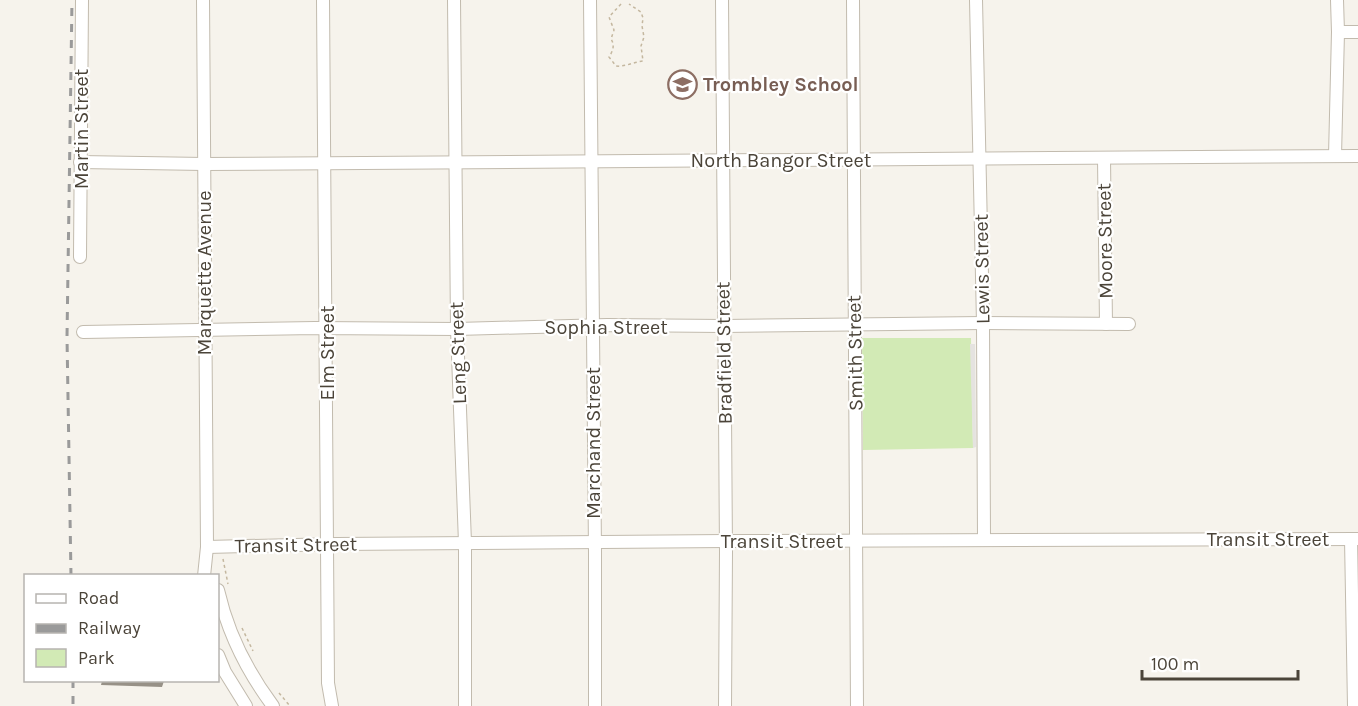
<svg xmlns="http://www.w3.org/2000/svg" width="1358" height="706" font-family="Karla,sans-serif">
<rect width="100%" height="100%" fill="#f6f3ec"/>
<polygon fill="#d2eab5" points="862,338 971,338 973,448 863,450"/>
<polygon fill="#e5e3e0" points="970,344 975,344 976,447 973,448"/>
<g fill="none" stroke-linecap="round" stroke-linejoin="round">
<defs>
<g id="minor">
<polyline points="203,0 207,547 204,576"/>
<polyline points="323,0 328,683 332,706"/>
<polyline points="454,0 457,329 465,543 465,706"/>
<polyline points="590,0 595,552 595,706"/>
<polyline points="722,0 726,552 725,706"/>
<polyline points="853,0 857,706"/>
<polyline points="976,0 983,323 984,539"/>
<polyline points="1338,32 1358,32"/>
<polyline points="1335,156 1338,32 1337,0"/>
<polyline points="1104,158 1106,324"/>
<polyline points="80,162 204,164 1358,156"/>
<polyline points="80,257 82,0"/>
<polyline points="83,332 315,328 457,329 607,325 723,326 983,323 1129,324"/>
<polyline points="1351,539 1354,706"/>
<polyline points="207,547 337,544 726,541 1358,539"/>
<path d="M218,590C228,634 246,670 273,706"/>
<polyline points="218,655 225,672 246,706"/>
</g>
</defs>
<use href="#minor" stroke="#c2bbae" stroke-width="14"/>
<g stroke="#c4b79f" stroke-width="1.5" stroke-dasharray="3 3" stroke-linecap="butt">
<path d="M621,4L609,17L614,30L611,39C615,45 613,51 609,57L616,66C625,67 634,62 643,61L641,46L644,37L642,26L643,18L641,12L629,4"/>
<polyline points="223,559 228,584"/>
<polyline points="242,628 253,651"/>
<polyline points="279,693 290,706"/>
</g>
<use href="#minor" stroke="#fff" stroke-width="12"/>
<g stroke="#9a9a9a" stroke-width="3" stroke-dasharray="8 8" stroke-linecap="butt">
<polyline points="71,576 67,337 72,0"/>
<polyline points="73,680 73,706"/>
</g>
</g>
<polygon fill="#979187" points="102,681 164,681 162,687 101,685"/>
<defs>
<symbol id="school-ring" viewBox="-11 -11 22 22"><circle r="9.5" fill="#fff" stroke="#8d6e63" stroke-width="1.5"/><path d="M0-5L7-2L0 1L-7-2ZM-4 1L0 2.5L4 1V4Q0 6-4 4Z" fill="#8d6e63"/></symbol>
</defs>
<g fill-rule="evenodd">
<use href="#school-ring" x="666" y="68" width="33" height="33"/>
</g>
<g text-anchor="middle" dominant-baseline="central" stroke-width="4.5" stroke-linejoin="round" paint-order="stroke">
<g font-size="20" font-weight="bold" fill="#785e54" stroke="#fff" text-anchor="start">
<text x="703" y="84">Trombley School</text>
</g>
<g font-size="20" fill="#4b4439" stroke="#fff">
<text transform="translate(81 129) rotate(-90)">Martin Street</text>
<text x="781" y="160">North Bangor Street</text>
<text transform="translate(1105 241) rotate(-91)">Moore Street</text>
<text transform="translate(982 269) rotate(-91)">Lewis Street</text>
<text transform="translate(204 273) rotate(-90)">Marquette Avenue</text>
<text x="606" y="327">Sophia Street</text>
<text transform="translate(327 353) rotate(-90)">Elm Street</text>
<text transform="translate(458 353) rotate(-92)">Leng Street</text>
<text transform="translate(724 353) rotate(-91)">Bradfield Street</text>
<text transform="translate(855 353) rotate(-91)">Smith Street</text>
<text transform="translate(593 443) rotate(-90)">Marchand Street</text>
<text x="1268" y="539">Transit Street</text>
<text x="782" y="541">Transit Street</text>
<text transform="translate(296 545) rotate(-1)">Transit Street</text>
</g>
</g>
<rect x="24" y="574" width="195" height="108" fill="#ffffff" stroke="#b7b4b0" stroke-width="1.5"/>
<rect x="36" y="594" width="30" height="9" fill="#ffffff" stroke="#b7b4b0" stroke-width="1.5"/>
<text x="78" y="604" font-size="18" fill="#4b4439">Road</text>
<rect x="36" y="624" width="30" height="9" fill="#9a9a9a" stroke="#b7b4b0" stroke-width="1.5"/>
<text x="78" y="634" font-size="18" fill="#4b4439">Railway</text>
<rect x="36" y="649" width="30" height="18" fill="#d2eab5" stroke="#b7b4b0" stroke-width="1.5"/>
<text x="78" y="664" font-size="18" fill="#4b4439">Park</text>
<path d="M1142 670v9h156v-9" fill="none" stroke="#4b4439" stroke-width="3"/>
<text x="1151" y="670" font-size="18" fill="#4b4439" stroke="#ffffff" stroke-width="4.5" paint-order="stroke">100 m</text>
</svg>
